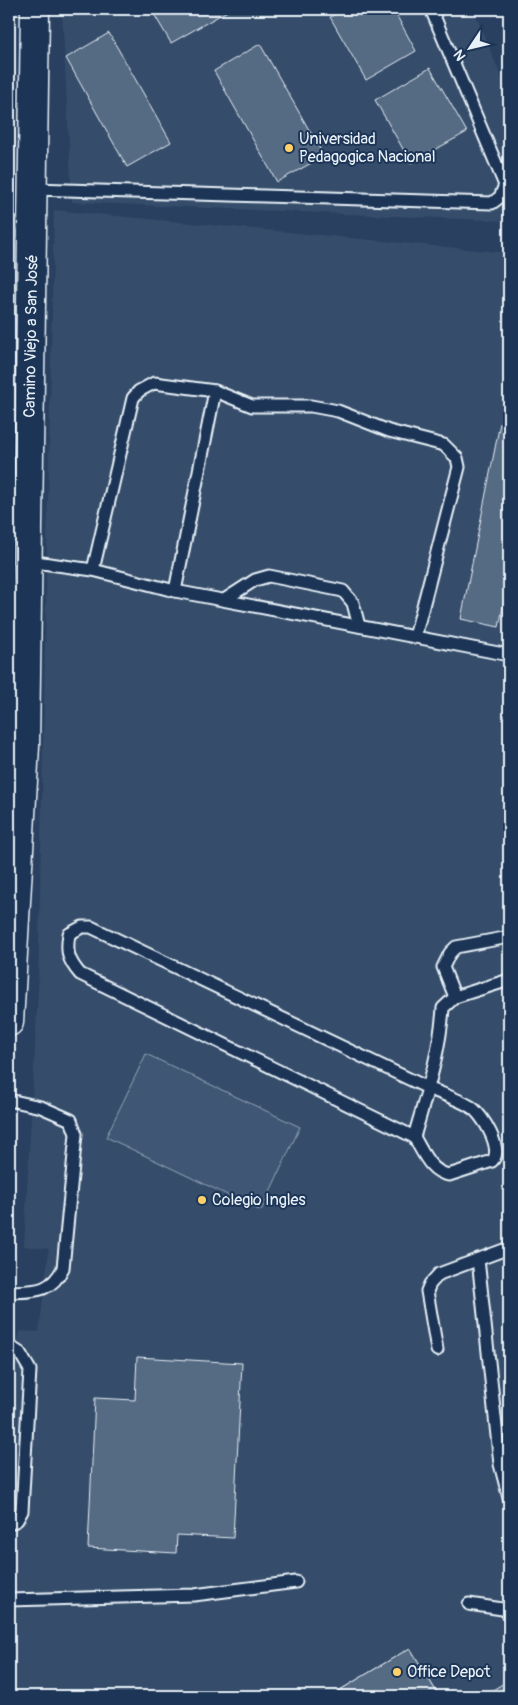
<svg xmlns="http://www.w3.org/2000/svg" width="518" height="1705" font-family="Pangolin,sans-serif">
<rect width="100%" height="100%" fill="#294061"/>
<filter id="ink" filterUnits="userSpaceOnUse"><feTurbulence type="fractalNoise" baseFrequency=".02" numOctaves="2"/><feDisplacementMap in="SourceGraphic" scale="10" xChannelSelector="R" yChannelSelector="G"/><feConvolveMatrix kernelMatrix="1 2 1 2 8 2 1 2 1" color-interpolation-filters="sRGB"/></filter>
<g filter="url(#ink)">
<g fill="#364d6b">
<polygon points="62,9 473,9 509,95 509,221 72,202"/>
<polygon points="54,210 509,253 509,1696 9,1696 9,1438 19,1331 39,1332 49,1249 24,1246 38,991"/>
</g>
<polygon fill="#415774" stroke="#94a4b6" points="146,1054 300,1127 261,1211 106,1137"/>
<g fill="#556a83" stroke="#e8f1f8">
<polygon points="151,9 231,9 171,43"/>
<polygon points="344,9 393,9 416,51 366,80 330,17"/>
<polygon points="109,33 171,142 127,167 66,58"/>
<polygon points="260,44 324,156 277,182 214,71"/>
<polygon points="430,68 467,132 411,163 375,100"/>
<polygon points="500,423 509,425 509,577 499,627 461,619"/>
<polygon points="137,1357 242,1363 233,1538 177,1535 176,1553 88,1548 95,1398 135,1400"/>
<polygon points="410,1648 439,1696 330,1696"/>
<polygon points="410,1648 439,1696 330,1696"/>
<polygon points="509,1680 509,1696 483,1696"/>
</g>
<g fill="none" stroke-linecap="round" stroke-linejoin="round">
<defs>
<g id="service">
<polyline points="34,189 492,203 500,197 505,185 431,9"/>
<polyline points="28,561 93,570 175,591 509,655"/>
<polyline points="93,570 133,398 139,391 154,383 215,391 252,406 311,406 338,411 389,431 444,445 457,458 459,467 415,637"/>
<polyline points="175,591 215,391"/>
<polyline points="224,600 255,580 269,576 343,591 353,603 359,626"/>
<polyline points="455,997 443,967 450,953 456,947 509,937"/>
<path d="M9,1100L41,1107L71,1120L76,1134L63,1268C51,1293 34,1291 9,1292"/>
<path d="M414,1137C423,1152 430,1172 449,1175L492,1161C504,1150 483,1115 471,1107C458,1099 442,1094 428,1088L91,927H82L69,934C66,952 68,960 80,974L414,1137C426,1095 440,1053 443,1008L455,997L509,980"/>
<polyline points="478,1259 500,1464 509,1498"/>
<polyline points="9,1346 20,1353 30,1370 22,1511 17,1520 9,1524"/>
<polyline points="437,1350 427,1291 430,1284 439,1274 509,1248"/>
<polyline points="9,1600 194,1595 296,1582"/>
<polyline points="469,1604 509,1610"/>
</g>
<polyline id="tertiary" points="9,1022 25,746 35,9"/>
</defs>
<use href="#service" stroke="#e8f1f8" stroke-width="15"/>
<use href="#tertiary" stroke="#e8f1f8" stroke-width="31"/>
<use href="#service" stroke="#1d3557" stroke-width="11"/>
<use href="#tertiary" stroke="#1d3557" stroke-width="28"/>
</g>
</g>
<g fill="#ffd166" stroke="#1d3557" stroke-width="2">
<circle cx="289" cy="148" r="5"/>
<circle cx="202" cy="1200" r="5"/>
<circle cx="397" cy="1672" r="5"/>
</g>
<g text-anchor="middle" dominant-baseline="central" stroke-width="4" stroke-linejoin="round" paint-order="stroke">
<g font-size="16" fill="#e8f1f8" stroke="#1d3557" text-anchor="start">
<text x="299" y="139">Universidad<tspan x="299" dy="18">Pedagogica Nacional</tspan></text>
<text x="212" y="1200">Colegio Ingles</text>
<text x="407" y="1672">Office Depot</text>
</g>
<g font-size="16" fill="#e8f1f8" stroke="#1d3557">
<text transform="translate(31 336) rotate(-89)">Camino Viejo a San José</text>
</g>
</g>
<rect width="518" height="1705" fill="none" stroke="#1d3557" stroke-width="30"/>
<rect x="15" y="15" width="488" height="1675" fill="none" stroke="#e8f1f8" stroke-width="2" filter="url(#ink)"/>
<g transform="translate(470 48) rotate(235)" stroke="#1d3557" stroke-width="4" paint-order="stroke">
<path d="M0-4L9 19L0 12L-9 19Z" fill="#e8f1f8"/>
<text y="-8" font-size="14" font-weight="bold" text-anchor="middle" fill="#e8f1f8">N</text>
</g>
</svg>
